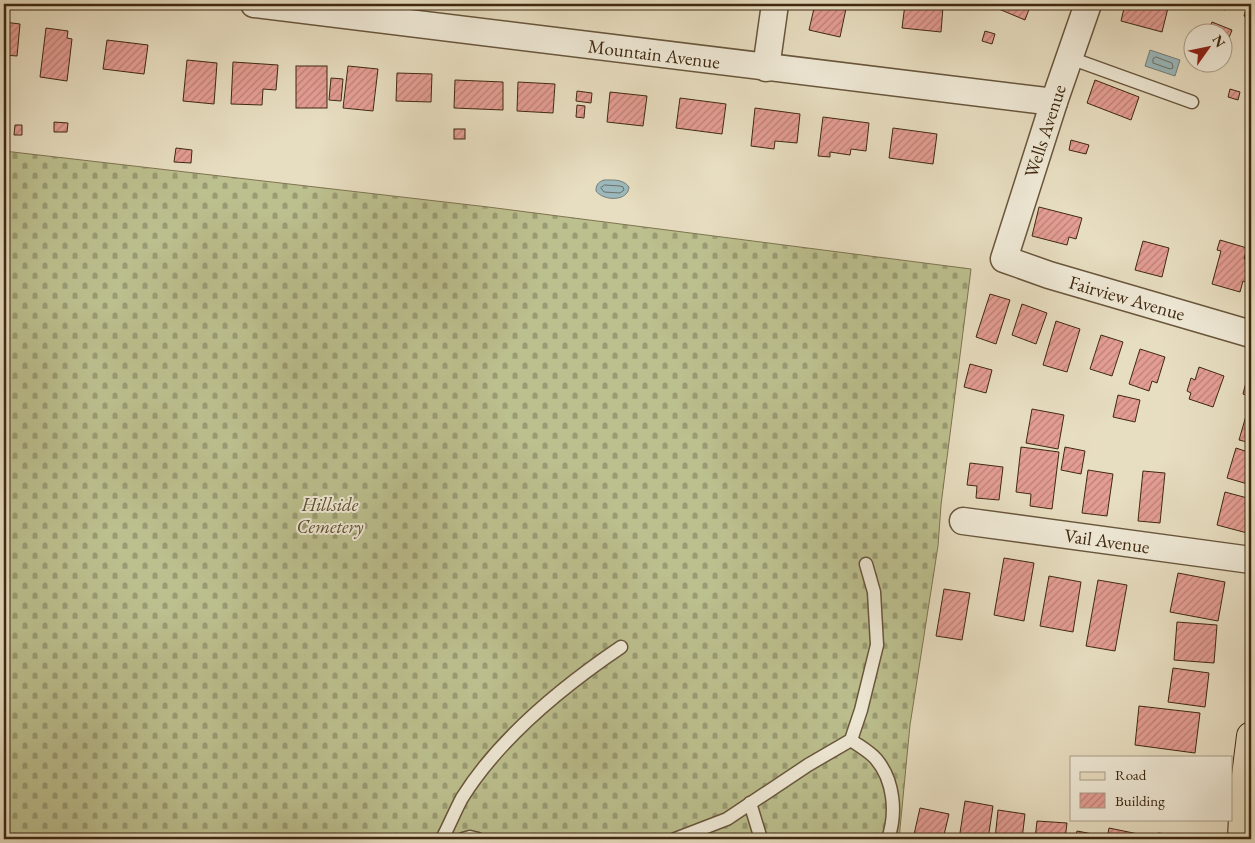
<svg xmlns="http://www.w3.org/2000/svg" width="1255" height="843" font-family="'EB Garamond',serif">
<defs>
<pattern id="cemetery-stones" width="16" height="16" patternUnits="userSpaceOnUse" patternTransform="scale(1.25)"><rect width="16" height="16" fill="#bcbf8e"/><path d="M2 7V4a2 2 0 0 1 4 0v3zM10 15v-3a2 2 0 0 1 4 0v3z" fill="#9a9b73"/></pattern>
<pattern id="building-hatch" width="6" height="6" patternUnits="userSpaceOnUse" patternTransform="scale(1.25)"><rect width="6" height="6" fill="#e49d93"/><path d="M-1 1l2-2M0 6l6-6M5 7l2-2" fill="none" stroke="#ba8077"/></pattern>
</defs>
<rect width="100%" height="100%" fill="#e7ddc0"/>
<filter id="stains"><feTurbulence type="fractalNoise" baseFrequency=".004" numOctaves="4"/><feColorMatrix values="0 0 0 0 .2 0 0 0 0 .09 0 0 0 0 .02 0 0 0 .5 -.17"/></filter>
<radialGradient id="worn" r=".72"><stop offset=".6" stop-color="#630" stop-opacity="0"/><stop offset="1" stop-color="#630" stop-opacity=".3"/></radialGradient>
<polygon fill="url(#cemetery-stones)" stroke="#7e744f" points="4,151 488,207 971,269 941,505 938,546 910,725 899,839 4,839"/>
<g fill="#9bb9bd" stroke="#767f78">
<polygon points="1150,50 1180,60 1175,76 1145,66"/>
<path d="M604,180C614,180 623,179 629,187C628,202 603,201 596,191C596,185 598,182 604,180Z"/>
</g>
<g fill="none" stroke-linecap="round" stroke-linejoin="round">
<g stroke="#6d7166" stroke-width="1">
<polygon points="1156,57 1172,63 1173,68 1170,69 1153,63 1153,59"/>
<polygon points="605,185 620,186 623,187 624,190 620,193 604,192 601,188"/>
</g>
</g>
<g fill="url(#building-hatch)" stroke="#3f2910">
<polygon points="704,4 737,4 736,8"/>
<polygon points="815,4 847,4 840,37 809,30"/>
<polygon points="905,4 950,4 949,8 943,7 941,32 902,28"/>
<polygon points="987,4 1031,4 1025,20"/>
<polygon points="1125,4 1152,4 1168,8 1162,32 1121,21"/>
<polygon points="1206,4 1227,4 1225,10"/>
<polygon points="1248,4 1251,4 1251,19 1244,16"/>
<polygon points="4,22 20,24 17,56 4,55"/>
<polygon points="1212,22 1232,30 1225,48 1222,47 1222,32 1208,32"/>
<polygon points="46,28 68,31 67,38 72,39 67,81 40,77"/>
<polygon points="985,31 995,34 992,44 982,41"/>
<polygon points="107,40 148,45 144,74 103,69"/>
<polygon points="187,60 217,63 214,104 183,101"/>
<polygon points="233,62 278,65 276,90 263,89 262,105 231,104"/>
<rect x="296" y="66" width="31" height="42"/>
<polygon points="348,66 378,69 373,111 343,108"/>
<polygon points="397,73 432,74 431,102 396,101"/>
<polygon points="331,78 343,79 341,101 329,100"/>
<polygon points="455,80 503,82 503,110 454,108"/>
<polygon points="1095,80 1139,97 1131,120 1087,103"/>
<polygon points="518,82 555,84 553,113 517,111"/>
<polygon points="1230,89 1240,92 1238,100 1228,97"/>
<polygon points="577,91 592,93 591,103 576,101"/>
<polygon points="610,92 647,96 643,126 607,122"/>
<polygon points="680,98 726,104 722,134 676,128"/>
<polygon points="577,105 585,106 584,118 576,117"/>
<polygon points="755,108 800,114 797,143 775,141 774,149 751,146"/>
<polygon points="823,117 869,123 866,151 851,149 850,155 830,152 830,157 818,156"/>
<polygon points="54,122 68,123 67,132 54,132"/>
<polygon points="15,125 22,125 22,135 14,135"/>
<polygon points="893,128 937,134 933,164 889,158"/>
<rect x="454" y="129" width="11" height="10"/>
<polygon points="1071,140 1089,145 1086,154 1069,150"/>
<polygon points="176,148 192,150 191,163 174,162"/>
<polygon points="1039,207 1082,218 1076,239 1069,237 1067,245 1032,236"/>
<polygon points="1220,240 1247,248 1244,259 1251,261 1245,282 1243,281 1240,292 1212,284 1221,251 1217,250"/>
<polygon points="1143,241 1169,248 1162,277 1135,270"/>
<polygon points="990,294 1010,300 996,344 976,337"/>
<polygon points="1022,304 1047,313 1036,344 1012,335"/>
<polygon points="1056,321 1080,329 1067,372 1043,365"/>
<polygon points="1101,335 1123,342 1112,376 1090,369"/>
<polygon points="1140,349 1165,357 1157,383 1152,381 1149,391 1129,384"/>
<polygon points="1251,363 1251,397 1243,394"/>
<polygon points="970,364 992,370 986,393 964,387"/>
<polygon points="1199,367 1224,376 1213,407 1189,399 1191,393 1187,391 1191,378 1195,380"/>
<polygon points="1118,395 1140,400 1135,422 1113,417"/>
<polygon points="1250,402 1251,403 1251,443 1239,440"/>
<polygon points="1032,409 1064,415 1058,449 1026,443"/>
<polygon points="1021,447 1059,452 1052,509 1030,506 1031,494 1016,492"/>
<polygon points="1065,447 1085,451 1081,474 1061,470"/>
<polygon points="1236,448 1251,453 1251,485 1227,478"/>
<polygon points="970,463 1003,467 999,500 976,498 977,486 967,485"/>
<polygon points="1088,470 1113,474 1107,516 1082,513"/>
<polygon points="1143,471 1165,473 1160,523 1138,521"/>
<polygon points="1225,492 1251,499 1251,534 1217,525"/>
<polygon points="1004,558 1034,563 1024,621 994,615"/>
<polygon points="1178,573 1225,582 1218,621 1170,612"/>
<polygon points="1049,576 1081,582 1073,632 1040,626"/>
<polygon points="1098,580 1127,585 1115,651 1086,646"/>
<polygon points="944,589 970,593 962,640 936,636"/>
<polygon points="1177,622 1217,625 1214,663 1174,660"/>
<polygon points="1173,668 1209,673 1205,707 1168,702"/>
<polygon points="1139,706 1200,713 1195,753 1135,745"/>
<polygon points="965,801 993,806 988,839 959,839"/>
<polygon points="920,808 949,814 943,839 913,839"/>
<polygon points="998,810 1025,814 1022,839 995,839"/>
<polygon points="1037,821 1067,823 1065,839 1035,839"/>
<polygon points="1109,828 1143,835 1142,839 1107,839"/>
<polygon points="1077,831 1103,836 1102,839 1075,839"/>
<polygon points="1158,833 1194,837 1193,839 1158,839"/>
</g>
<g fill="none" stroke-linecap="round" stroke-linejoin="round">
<defs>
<g id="lane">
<polyline points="1070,58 1192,102"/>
<path d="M851,740C859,746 869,751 876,759C894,780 897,813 888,839"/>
<polyline points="750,803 761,839"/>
<path d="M442,839C449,826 455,811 462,798C500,737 562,687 621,647"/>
<polyline points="463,839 470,837 478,839"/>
<polyline points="675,839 727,819 808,765 851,740 861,710 877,645 874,592 866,564"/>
</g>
<g id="street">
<polyline points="254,4 1054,102"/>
<polyline points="1088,4 1054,102 1004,259 1049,275 1251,334"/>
<polyline points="766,68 775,4"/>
<polyline points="963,521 1251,560"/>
</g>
<polyline id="primary" points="1242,839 1244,792 1251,736"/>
</defs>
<use href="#lane" stroke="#69563c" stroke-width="15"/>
<use href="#street" stroke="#69563c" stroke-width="29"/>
<use href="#primary" stroke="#3f2910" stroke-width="30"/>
<use href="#lane" stroke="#efe9d6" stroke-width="12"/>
<use href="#street" stroke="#efe9d6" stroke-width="26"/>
<use href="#primary" stroke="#e7ddc0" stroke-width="28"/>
</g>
<g text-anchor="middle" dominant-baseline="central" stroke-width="4" stroke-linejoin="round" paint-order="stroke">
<g font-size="19" fill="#3f2910" stroke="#efe9d6">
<text transform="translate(654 54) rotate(7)">Mountain Avenue</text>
<text transform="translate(1045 131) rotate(-72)">Wells Avenue</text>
<text transform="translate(1127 298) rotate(16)">Fairview Avenue</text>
<text transform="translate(1107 541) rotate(8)">Vail Avenue</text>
</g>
<g font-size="19" font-style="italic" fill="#5e4e30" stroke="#efe9d6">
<text x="330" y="504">Hillside<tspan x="330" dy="22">Cemetery</tspan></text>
</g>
</g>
<rect width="1255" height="843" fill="none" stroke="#e7ddc0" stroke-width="20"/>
<rect x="5" y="5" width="1245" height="833" fill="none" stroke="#3f2910" stroke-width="2.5"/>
<rect x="10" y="10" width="1235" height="823" fill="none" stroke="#3f2910"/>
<rect x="1070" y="756" width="162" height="65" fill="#efe9d6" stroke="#a99c87"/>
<rect x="1080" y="772" width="25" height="8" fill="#e7ddc0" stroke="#a99c87"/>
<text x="1115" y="780" font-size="15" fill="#3f2910">Road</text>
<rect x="1080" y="793" width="25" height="15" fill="url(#building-hatch)" stroke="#a99c87"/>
<text x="1115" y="806" font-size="15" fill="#3f2910">Building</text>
<g transform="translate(1208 48) rotate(57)"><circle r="24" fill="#efe9d6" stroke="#a99c87"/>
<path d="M0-4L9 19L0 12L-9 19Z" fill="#8f2418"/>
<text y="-8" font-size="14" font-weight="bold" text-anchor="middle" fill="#3f2910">N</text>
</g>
<rect width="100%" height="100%" filter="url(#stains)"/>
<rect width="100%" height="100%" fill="url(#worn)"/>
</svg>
